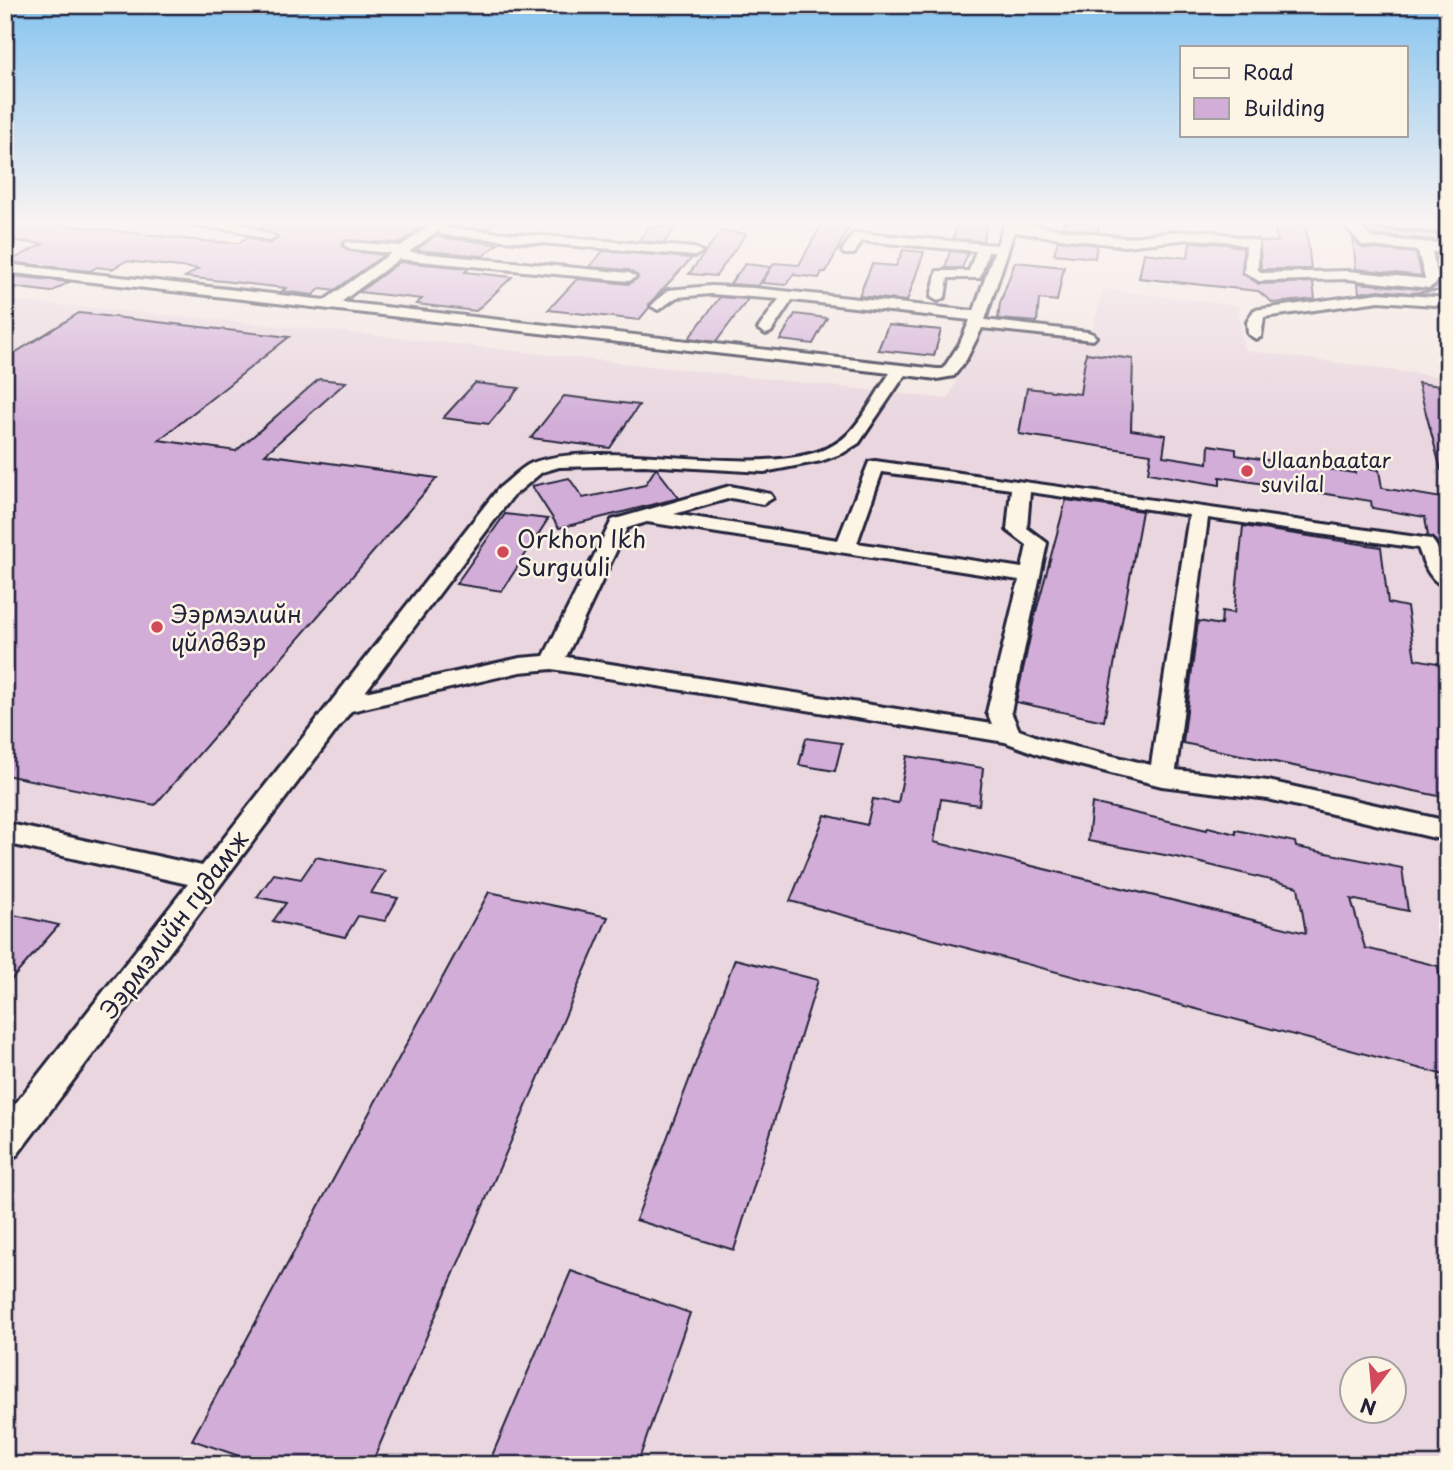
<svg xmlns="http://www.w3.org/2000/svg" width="1453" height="1470" font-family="'Playpen Sans',sans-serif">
<rect width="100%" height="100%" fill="#f3e7e2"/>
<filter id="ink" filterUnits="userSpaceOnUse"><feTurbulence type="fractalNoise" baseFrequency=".0143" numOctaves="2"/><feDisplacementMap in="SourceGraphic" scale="14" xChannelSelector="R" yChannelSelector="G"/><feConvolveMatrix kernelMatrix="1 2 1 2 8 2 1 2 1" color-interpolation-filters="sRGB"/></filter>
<g filter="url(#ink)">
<path fill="#e9d6df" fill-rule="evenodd" d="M1103,289L1238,306L1244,350L1448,378V1465H5V300L335,331L948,399L985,321L1091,333ZM1352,1368H1394V1410H1352Z"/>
<g fill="#d1add7" stroke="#22223b" stroke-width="2">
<polygon points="5,222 39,222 202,241 239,243 247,237 269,244 279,238 260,228 269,222 430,222 400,243 344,241 341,246 350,251 384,255 335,290 321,288 313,295 282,291 286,288 185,277 198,269 126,261 112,269 97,267 90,271 8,262 43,244 5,240"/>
<polygon points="451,222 497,222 489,229 448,226"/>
<polygon points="823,222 852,222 826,272 822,272 819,278 793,275 795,272 786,285 762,283 774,263 799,265"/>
<polygon points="958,222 987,222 983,241 953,239"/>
<polygon points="1063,222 1100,222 1098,232 1062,227"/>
<polygon points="1273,223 1306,226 1311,269 1261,269 1260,241 1278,242"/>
<polygon points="650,226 675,228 664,243 638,241"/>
<polygon points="1365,228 1448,235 1448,241 1372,235"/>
<polygon points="721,231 746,234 716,276 689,274"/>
<polygon points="437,234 444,238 498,244 483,256 416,250"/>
<polygon points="1353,239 1362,248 1416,253 1422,276 1356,269"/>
<polygon points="1058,240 1097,245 1095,258 1054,254"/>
<polygon points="1190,242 1225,244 1243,248 1243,274 1259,284 1313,282 1315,299 1273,303 1258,291 1139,278 1144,253 1188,258"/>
<polygon points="903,250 924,252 907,301 859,296 872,264 896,266"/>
<polygon points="603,251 692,258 649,304 649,308 639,320 548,310 577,279 629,284 638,278 629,270 589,267"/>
<polygon points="950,251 968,253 962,268 945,268"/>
<polygon points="1448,253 1448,290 1410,293 1379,290 1359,293 1358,283 1431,290 1441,282 1435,254"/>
<polygon points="400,262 469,268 465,272 512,277 476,311 416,304 422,299 359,292"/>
<polygon points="1015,262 1064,267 1057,301 1039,299 1037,322 998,319 1000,303"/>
<polygon points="745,264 771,267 758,286 730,284"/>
<polygon points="5,275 69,282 51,292 5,286"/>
<polygon points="720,297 748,299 716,342 689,338"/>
<polygon points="79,313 289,337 159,440 236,451 319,379 346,382 265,454 437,478 155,805 5,775 5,359"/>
<polygon points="795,314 827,318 813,344 780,340"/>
<polygon points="888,325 941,330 934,356 878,350"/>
<polygon points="1086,353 1133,359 1131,430 1166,435 1163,456 1208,463 1209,445 1236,449 1236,455 1284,463 1284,459 1305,462 1305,466 1355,473 1354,466 1379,470 1382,488 1448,499 1448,564 1436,541 1428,536 1425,517 1372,508 1371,501 1220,477 1220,485 1148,473 1151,454 1019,434 1027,388 1080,394"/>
<polygon points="475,383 519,388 489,424 443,418"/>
<polygon points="1418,383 1448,387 1448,469 1441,470"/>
<polygon points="564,396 639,405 610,448 531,438"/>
<polygon points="656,468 679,498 559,528 532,486 569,478 583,498 645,485"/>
<polygon points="1066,500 1142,511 1104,721 1016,702 1034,619"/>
<polygon points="505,514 548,519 502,591 456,584"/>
<polygon points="1243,526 1381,547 1388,603 1407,607 1415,659 1448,665 1448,798 1183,743 1198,621 1221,625 1222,611 1234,613"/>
<polygon points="806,738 842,743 835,771 799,765"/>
<polygon points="907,756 983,768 979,805 941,799 934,842 1306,933 1298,887 1181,858 1088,841 1092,803 1207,830 1208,827 1236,834 1236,830 1295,842 1296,847 1402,868 1408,911 1351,899 1365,948 1438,966 1448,1043 1448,1076 790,901 825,815 867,825 873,799 898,803"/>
<polygon points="316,857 385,871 371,893 398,898 385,921 358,916 345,937 273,921 286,903 257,897 274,874 301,879"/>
<polygon points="489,892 608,917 371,1465 266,1465 192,1440"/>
<polygon points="5,913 59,925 5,987"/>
<polygon points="735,959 818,980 734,1250 636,1220"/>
<polygon points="571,1271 690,1313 637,1465 488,1465"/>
</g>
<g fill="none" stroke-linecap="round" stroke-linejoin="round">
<defs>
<g id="street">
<polygon points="187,222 237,222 276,237 270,241 235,230 193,226"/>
<path d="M434,222H448L442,228L695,248L702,252L695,256L445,235L440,234L439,230L409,252L629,273L636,277L629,281L399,259L341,302L937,369H943L960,343L970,320L792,300L771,332L766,334L758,329L779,299L711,294L677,297L658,310L651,306L668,290L711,286L754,288L974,311L994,252H988L980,278H948L945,297L938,301L931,297L937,271H969L976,251L862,241L854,254H844L842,251L853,234L858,233L997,245L1005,222L1125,238L1171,232L1208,231L1258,241V270L1262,273L1348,271L1425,279L1418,251L1362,245L1342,222L1443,224V230L1439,231L1358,225L1371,238L1448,244V250L1432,252L1439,281L1429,288L1348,279L1259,281L1244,272L1246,246L1225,241L1190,239L1125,246L1014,232L985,320L1088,332L1093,334L1096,337L1093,340L982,328L966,360L954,376L937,379L905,375L859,443L843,453L821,461L764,472L644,465L559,467L542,472L512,497L365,692L520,658L544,656L612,520L730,486L770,494L773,498L763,504L731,498L674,514L838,540L869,462L875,461L1431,539C1440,548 1439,559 1448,569V587C1429,583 1424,563 1418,548L1208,518L1176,770L1268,781L1448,821V841L1268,799L1162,786L1040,755L1005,742L552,669L520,672L351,711L17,1155L5,1160V1117L188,884L5,843V823L202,866L498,489C509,481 520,468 532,463C611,434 791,490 847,435C864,418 876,393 890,373L5,272V264L325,300L391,253L351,249L344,245L346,242L401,246ZM882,472L1011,489L1007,530L1027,545L1022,568L857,543ZM1030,492L1189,515L1151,765L1046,740L1019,730L1011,712L1047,543L1027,528ZM647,522L1019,580L987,712L992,724L566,657L627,528Z"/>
<polygon points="1379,293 1448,298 1448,306 1379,301 1264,317 1261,337 1256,339 1248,334 1247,322 1254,310"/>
</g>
</defs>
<use href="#street" stroke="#22223b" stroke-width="6"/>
<use href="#street" fill="#fcf5e5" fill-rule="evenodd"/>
</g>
</g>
<linearGradient id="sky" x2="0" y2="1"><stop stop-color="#87c4ef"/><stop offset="0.52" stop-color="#faf4f2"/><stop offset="1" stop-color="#faf4f2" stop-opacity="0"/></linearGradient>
<rect width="1453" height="428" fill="url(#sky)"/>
<g fill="#d1495b" stroke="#fcf5e5" stroke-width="2.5">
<circle cx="1247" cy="471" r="7"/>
<circle cx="503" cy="552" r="7"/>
<circle cx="157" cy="627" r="7"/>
</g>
<g text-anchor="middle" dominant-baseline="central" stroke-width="5" stroke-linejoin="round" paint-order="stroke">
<g font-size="21" fill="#22223b" stroke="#fcf5e5" text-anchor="start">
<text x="1261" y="459">Ulaanbaatar<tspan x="1261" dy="24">suvilal</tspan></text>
</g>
<g font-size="24" fill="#22223b" stroke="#fcf5e5" text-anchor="start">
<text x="517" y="538">Orkhon Ikh<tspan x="517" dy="28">Surguuli</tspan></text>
<text x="171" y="613">Ээрмэлийн<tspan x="171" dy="28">үйлдвэр</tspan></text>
</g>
<g font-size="24" fill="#22223b" stroke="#fcf5e5">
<text transform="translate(173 924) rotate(-53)">Ээрмэлийн гудамж</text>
</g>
</g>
<rect width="1453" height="1470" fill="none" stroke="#fcf5e5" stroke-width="28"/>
<rect x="14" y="14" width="1425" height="1442" fill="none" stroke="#22223b" stroke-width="2.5" filter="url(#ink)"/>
<rect x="1180" y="46" width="228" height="91" fill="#fcf5e5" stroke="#a5a1a1" stroke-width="2"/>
<rect x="1194" y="68" width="35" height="10" fill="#fcf5e5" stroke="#a5a1a1" stroke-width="2"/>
<text x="1243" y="80" font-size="21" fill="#22223b">Road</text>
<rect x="1194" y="98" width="35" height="21" fill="#d1add7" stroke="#a5a1a1" stroke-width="2"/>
<text x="1243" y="116" font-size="21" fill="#22223b">Building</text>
<g transform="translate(1373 1390) rotate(196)"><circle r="33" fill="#fcf5e5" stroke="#a5a1a1" stroke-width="2"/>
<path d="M0-5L12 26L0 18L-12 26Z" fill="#d1495b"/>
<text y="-10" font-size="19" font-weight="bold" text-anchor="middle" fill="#22223b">N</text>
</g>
</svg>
